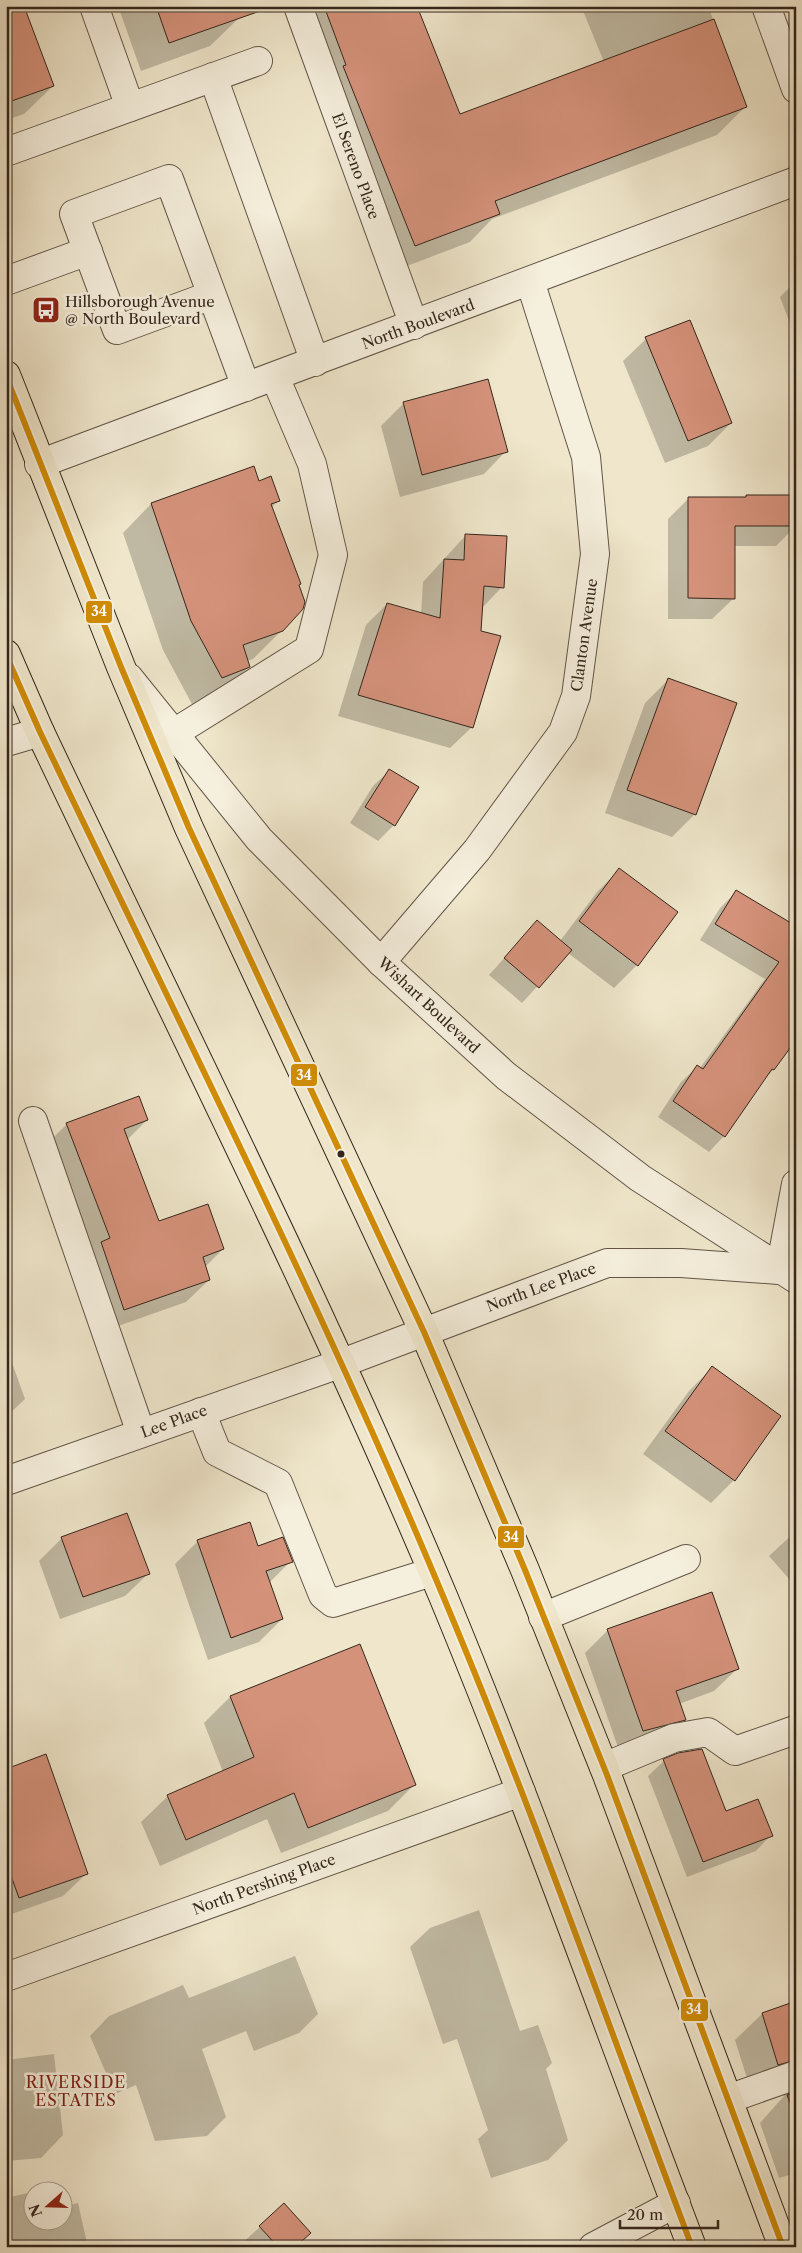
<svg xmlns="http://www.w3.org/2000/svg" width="802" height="2253" font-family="'Libre Caslon Text',serif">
<rect width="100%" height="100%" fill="#efe6cb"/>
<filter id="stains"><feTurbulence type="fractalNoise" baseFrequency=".004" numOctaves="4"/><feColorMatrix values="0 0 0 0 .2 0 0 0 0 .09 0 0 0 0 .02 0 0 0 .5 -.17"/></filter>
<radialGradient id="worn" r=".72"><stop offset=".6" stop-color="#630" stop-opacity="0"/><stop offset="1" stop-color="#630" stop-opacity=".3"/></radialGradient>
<g fill="#0003">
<polygon points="6,6 53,86 24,114 6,120"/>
<polygon points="118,6 235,6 239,18 210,46 141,71"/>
<polygon points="312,6 416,6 459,116 604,62 581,6 708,6 746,106 717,135 492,219 470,242 386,274 316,96 318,94"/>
<polygon points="789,6 796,6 796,25"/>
<polygon points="796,281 796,339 780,297"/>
<polygon points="646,339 731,423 708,446 665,463 623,361"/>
<polygon points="404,403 506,451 484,474 400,497 381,426"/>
<polygon points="253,467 258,482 278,501 271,508 298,586 282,630 253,659 247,661 249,667 221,695 193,706 163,650 123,533 151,504"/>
<polygon points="747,496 796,496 796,526 776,546 734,546 734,598 712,619 668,619 668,519 689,498 744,498"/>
<polygon points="466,535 502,587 482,608 472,727 450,748 338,716 366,625 387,604 421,614 423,582"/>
<polygon points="668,680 695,814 672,837 605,813 645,703"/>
<polygon points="389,771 394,825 378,841 350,823 373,786"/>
<polygon points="620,869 637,965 614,988 568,953 522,1003 489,975 537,922 560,941 597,892"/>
<polygon points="736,892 796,928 796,1038 773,1070 761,1082 724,1136 709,1152 658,1117 681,1082 697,1067 700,1068 765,979 700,940 720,908"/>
<polygon points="147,1120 127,1140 158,1223 223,1249 205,1267 209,1280 186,1302 101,1332 44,1147 67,1124"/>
<polygon points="6,1169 11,1181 6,1185"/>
<polygon points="6,1346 25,1399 6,1417"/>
<polygon points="712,1368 779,1416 734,1480 711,1503 643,1454 689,1391"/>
<polygon points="796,1531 796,1587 769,1556"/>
<polygon points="62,1538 148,1574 125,1596 60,1619 39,1561"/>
<polygon points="198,1541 257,1548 291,1561 269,1583 282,1619 259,1642 208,1660 175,1564"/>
<polygon points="608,1630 737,1669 714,1691 679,1704 685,1720 662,1742 620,1753 585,1653"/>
<polygon points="359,1646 414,1785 388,1811 281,1853 267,1819 160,1866 141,1822 168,1796 223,1772 204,1723 230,1697"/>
<polygon points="664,1761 725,1813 771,1835 756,1851 687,1877 648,1776"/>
<polygon points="6,1770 86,1874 63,1896 6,1916"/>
<polygon points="796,1901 796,1929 789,1909"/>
<polygon points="479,1910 520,2031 538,2025 552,2063 546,2069 568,2140 548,2160 491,2178 478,2139 488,2130 457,2039 443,2044 410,1947 430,1928"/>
<polygon points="295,1956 318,2014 299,2033 254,2051 246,2031 202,2049 226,2117 207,2136 155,2141 136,2085 115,2094 90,2036 109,2016 183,1985 189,1998"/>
<polygon points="796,2002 796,2173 779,2178 760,2123 784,2096 779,2089 751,2091 735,2040 762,2014"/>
<polygon points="54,2054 63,2135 41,2158 6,2161 6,2060"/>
<polygon points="48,2188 49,2190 37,2190"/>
<polygon points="32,2192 32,2220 62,2220 62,2207 78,2203 87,2243 84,2247 6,2247 6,2198"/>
<polygon points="284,2205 295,2247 238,2247"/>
</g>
<g fill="#d5927b" stroke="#34261c">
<polygon points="6,6 24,6 54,86 6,103"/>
<polygon points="156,6 263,6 263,10 169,43"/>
<polygon points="324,6 417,6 460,114 714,19 747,107 495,201 500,214 415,246 343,66 346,65"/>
<polygon points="690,320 732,423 688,441 645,337"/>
<polygon points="488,379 508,452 422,475 403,402"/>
<polygon points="254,466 259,481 271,476 280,501 271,504 301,584 299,585 305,602 303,609 283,631 243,645 250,667 222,678 191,621 151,503"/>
<polygon points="746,495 796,495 796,526 735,526 735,599 688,598 688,497 746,497"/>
<polygon points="465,534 507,536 504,588 484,586 481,631 501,636 473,728 358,695 387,603 440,618 444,559 464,560"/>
<polygon points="668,678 737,703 696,815 627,790"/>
<polygon points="389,769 419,787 395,826 365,807"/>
<polygon points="619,868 678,912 638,966 579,921"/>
<polygon points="736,890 796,926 796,1040 774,1070 772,1069 725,1137 673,1101 697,1065 703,1069 779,962 715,924"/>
<polygon points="537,920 572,950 539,988 504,958"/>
<polygon points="139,1096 148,1120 124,1129 159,1221 208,1204 224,1249 203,1257 210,1280 124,1310 101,1242 110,1238 66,1123"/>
<polygon points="712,1366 781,1416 735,1481 665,1431"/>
<polygon points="127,1513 150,1574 83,1597 61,1537"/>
<polygon points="250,1522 258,1546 283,1537 293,1562 266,1571 283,1619 231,1638 197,1540"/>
<polygon points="712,1592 739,1669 676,1691 686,1720 643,1731 607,1629"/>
<polygon points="360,1644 416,1785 308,1828 294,1793 186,1840 167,1795 254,1757 230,1696"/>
<polygon points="702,1749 726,1811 758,1799 773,1836 703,1862 663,1759 678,1753"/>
<polygon points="46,1754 88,1874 19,1898 6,1862 6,1769"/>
<polygon points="796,2001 796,2060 778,2065 762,2013"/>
<polygon points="796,2092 796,2102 790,2103 787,2095"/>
<polygon points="284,2203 311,2233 295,2247 278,2247 259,2226"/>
</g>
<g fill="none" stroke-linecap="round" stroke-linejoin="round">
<defs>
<g id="minor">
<polyline points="94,6 130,107"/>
<polyline points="298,6 414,325"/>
<polyline points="766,6 796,89"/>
<polyline points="213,77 315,362"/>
<polyline points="6,152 258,61"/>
<polyline points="6,281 88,251"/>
<polyline points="212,295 117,330 74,214 169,179 246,387"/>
<polyline points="39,464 796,181"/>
<polyline points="129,678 259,839 381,962 506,1076 640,1178 796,1279"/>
<polyline points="174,733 309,649 333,555 312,464 275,377"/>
<polyline points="6,742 40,732"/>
<polyline points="381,962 477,850 563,732 576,696 595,554 586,457 530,281"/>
<polyline points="33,1121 141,1433"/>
<polyline points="780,1270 796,1184"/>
<polyline points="201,1412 217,1452 278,1483 323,1595 333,1603 432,1572"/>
<polyline points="6,1481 342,1363 607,1263 681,1263 779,1270"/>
<polyline points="543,1617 686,1559"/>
<polyline points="604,1767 674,1738 708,1732 735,1751 795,1730"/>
<polyline points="6,1977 521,1792"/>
<polyline points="728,2099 796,2075"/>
<polyline points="593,2247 676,2203"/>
</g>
<g id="major">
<polyline points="6,375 121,667 189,828 424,1332 525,1570 607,1775 783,2247"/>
<path d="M6,654L40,732C176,1019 320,1303 443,1596C532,1811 609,2030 692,2247"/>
</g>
</defs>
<use href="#minor" stroke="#635648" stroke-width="30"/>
<use href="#major" stroke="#34261c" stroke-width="30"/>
<use href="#minor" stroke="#f5efdd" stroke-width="28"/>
<use href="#major" stroke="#efe6cb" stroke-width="28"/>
<defs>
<g id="bus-1">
<polyline points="6,376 121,667 189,828 424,1332 525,1570 607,1775 783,2247"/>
<path d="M6,655L40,732C177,1019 321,1303 443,1596C533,1810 610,2030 692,2247"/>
</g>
</defs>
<use href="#bus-1" stroke="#f5efdd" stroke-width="10"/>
<use href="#bus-1" stroke="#d08c06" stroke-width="6"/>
</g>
<defs>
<symbol id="bus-square" viewBox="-11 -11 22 22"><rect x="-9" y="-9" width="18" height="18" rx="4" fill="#8f2418" stroke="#f5efdd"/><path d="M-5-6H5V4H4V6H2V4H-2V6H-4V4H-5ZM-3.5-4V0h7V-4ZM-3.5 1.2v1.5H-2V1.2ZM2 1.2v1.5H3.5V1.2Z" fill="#fff"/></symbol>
</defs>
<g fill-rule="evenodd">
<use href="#bus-square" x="30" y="294" width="32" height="32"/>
</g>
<circle fill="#34261c" stroke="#f5efdd" stroke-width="2" cx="341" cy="1154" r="4.5"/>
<g text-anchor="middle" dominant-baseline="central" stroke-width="5" stroke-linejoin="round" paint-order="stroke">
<g font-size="15" fill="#34261c" stroke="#f5efdd">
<text transform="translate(356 166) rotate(70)">El Sereno Place</text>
<text transform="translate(418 324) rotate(-20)">North Boulevard</text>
<text transform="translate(584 635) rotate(-82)">Clanton Avenue</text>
<text transform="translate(429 1005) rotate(43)">Wishart Boulevard</text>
<text transform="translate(541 1287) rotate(-20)">North Lee Place</text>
<text transform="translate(174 1421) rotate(-20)">Lee Place</text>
<text transform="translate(264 1884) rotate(-20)">North Pershing Place</text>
</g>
<g font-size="15" fill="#34261c" stroke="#f5efdd" text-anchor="start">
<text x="65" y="301">Hillsborough Avenue<tspan x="65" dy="17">@ North Boulevard</tspan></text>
</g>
<g font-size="16" letter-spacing="1" fill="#7a1f14" stroke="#f5efdd">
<text x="76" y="2082">RIVERSIDE<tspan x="76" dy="18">ESTATES</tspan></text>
</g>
</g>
<g stroke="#f5efdd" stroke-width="2">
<rect x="85" y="600" width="28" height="24" rx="5" fill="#d08c06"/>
<rect x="290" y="1063" width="28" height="24" rx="5" fill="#d08c06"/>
<rect x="497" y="1525" width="28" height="24" rx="5" fill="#d08c06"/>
<rect x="680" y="1998" width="29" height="24" rx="5" fill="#d08c06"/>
</g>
<g font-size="14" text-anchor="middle" font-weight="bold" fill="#fff">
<text x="99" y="616">34</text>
<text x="304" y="1080">34</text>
<text x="511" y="1542">34</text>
<text x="694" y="2014">34</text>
</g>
<rect width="802" height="2253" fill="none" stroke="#efe6cb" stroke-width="25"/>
<rect x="8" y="8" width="787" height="2238" fill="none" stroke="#34261c" stroke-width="2.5"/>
<rect x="12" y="12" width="777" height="2228" fill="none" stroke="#34261c"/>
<g transform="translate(48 2206) rotate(250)"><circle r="24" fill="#f5efdd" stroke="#a89f90"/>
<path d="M0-4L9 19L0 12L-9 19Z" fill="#8f2418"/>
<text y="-8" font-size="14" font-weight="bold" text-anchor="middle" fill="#34261c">N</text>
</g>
<path d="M620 2220v8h98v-8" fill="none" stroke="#34261c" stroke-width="2.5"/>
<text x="627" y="2220" font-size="15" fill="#34261c" stroke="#f5efdd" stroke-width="4" paint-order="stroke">20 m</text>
<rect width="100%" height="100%" filter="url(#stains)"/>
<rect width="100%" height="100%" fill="url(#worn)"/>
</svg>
